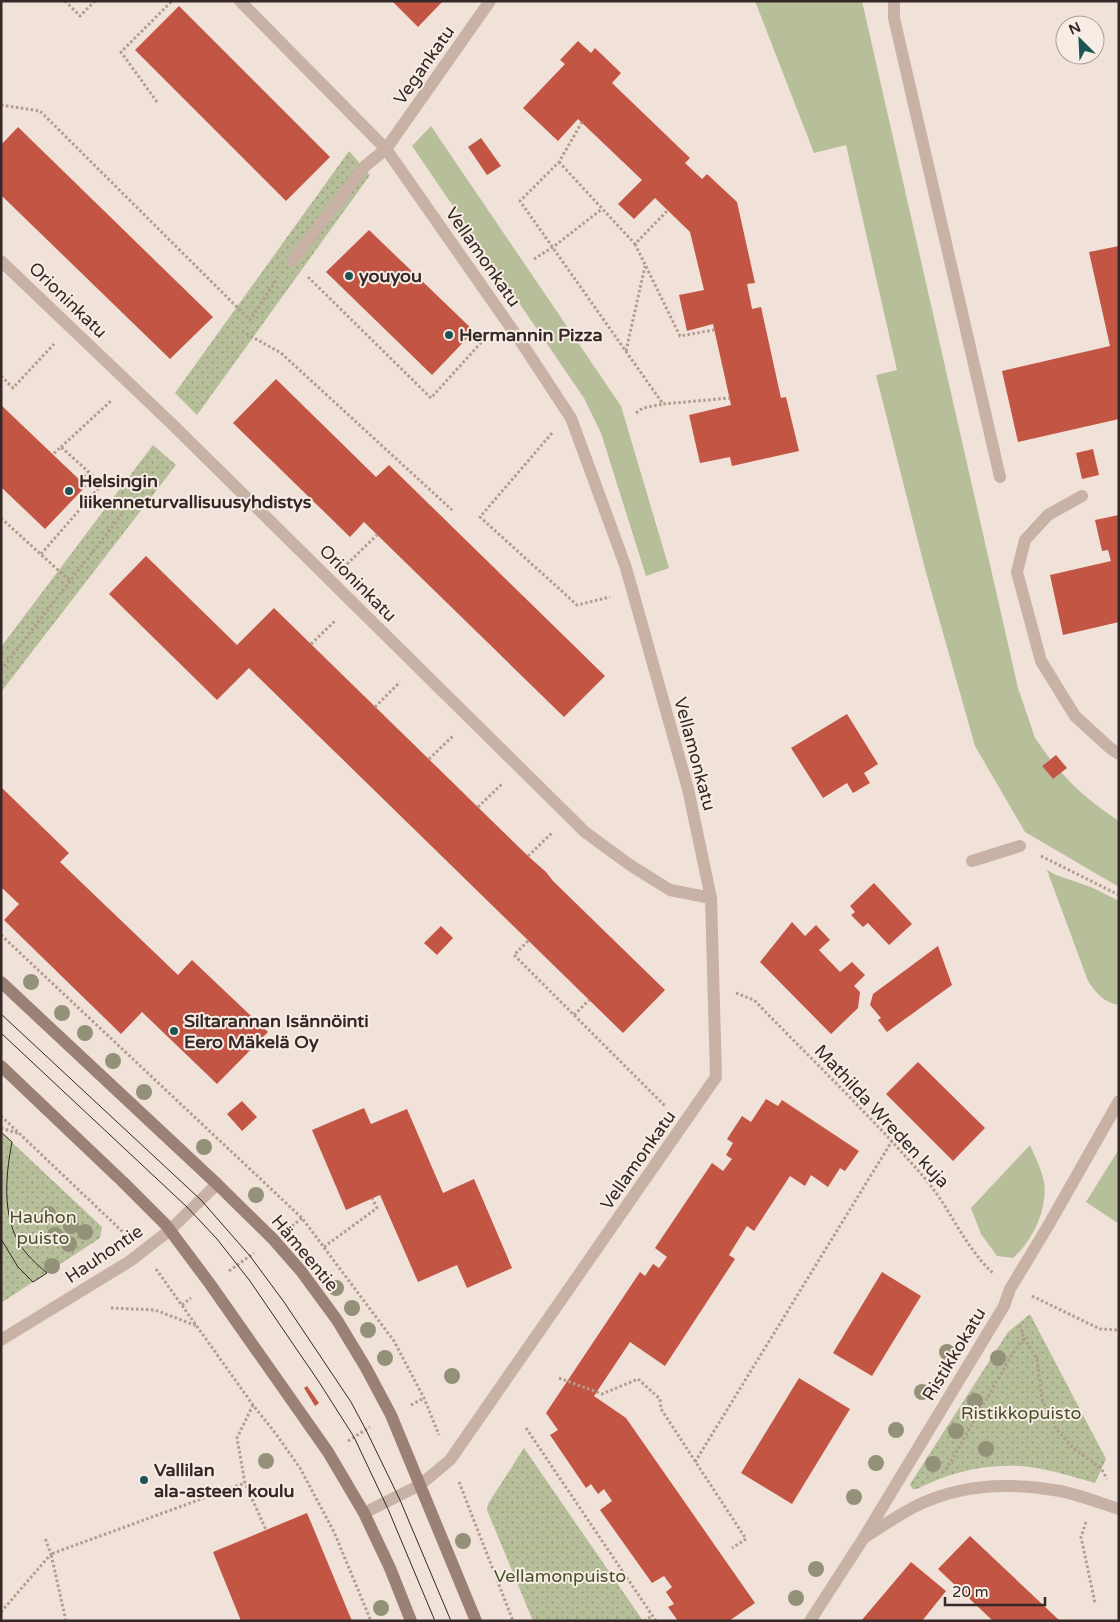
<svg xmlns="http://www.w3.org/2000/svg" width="1120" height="1622" font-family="'Varela Round',sans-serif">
<defs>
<pattern id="park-dots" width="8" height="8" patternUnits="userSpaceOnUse" patternTransform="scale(1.25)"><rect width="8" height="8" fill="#b6bf99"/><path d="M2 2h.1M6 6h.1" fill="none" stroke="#959b7d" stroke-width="1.8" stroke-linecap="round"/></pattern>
</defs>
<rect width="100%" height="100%" fill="#f0e2d8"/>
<g fill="#b6bf99">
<path d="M755,1H862L1018,688L1035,738L1050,759L1042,766L1053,779L1061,772C1079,793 1097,806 1119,821V887L1025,832L975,746L925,569L876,375L897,370L846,145L814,153Z"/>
<polygon points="431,126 621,406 669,568 646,576 601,433 584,398 412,146"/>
<path d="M1047,870L1056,875L1091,887L1119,901V1005C1104,1003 1096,993 1088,981Z"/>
<path d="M1030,1145C1035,1157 1042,1170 1044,1182C1048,1208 1033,1241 1013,1258L997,1256L981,1234L971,1208Z"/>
<polygon points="1119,1149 1119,1224 1086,1202"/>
</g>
<g fill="url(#park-dots)">
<polygon points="349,151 370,175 197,415 175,393"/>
<polygon points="153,445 176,465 1,692 1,647"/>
<polygon points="1,1132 102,1227 100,1238 1,1303"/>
<path d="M1030,1314L1106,1459L1095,1483C1074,1477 1052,1470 1030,1467C992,1462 951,1471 917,1489H913L910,1485L912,1481L1008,1332Z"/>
<polygon points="524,1448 639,1615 643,1621 533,1621 487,1510 488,1504"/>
</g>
<g fill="#c35544">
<polygon points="392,1 443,1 418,27"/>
<polygon points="179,6 330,157 286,201 135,50"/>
<polygon points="578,41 591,53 595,48 621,73 612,83 690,158 685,163 702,179 707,174 737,202 755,283 747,284 752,309 761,307 781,398 786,397 799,451 732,466 730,457 700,463 689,415 731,405 713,324 687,331 679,295 704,290 690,232 655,198 634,219 618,204 642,180 578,119 558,141 523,108 565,64 560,60"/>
<polygon points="18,127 213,317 170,359 1,195 1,145"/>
<polygon points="481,138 501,166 487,175 468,147"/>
<polygon points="369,230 474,331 432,375 326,272"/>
<polygon points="1119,246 1119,419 1018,442 1002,371 1110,346 1089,252"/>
<polygon points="276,379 376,477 389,465 605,676 564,717 364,522 350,537 233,423"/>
<polygon points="1,405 86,486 45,529 1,487"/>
<polygon points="1093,449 1099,475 1082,479 1076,453"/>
<polygon points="1119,515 1119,622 1063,635 1050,575 1111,561 1108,550 1102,551 1095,520"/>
<polygon points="146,556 237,645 274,608 528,856 546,872 553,881 665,990 623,1033 249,668 217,700 109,594"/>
<polygon points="847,714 878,764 864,773 870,783 853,793 847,783 823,798 791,748"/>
<polygon points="1056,755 1067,768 1053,779 1042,766"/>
<polygon points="1,787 69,853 60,862 178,975 192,960 268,1032 217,1084 142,1012 121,1034 4,920 19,904 1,887"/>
<polygon points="874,883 912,924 889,945 868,923 863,927 851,915 855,912 850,906"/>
<polygon points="792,922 805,936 816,925 830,940 819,950 840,972 852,962 865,975 854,986 860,992 858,1008 831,1034 760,962"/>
<polygon points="441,926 453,938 437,955 424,943"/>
<polygon points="938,946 952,985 887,1032 878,1020 881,1018 870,1005 873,994"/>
<polygon points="918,1062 985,1128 953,1161 886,1094"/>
<polygon points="766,1099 778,1106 782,1100 859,1151 845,1171 840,1168 828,1187 811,1175 805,1186 790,1176 754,1231 747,1226 729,1255 735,1259 665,1366 630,1342 594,1396 626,1418 755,1603 729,1621 678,1621 668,1607 674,1604 666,1592 672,1587 664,1576 652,1583 600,1510 612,1501 604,1489 598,1494 591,1484 586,1488 550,1435 558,1430 546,1413 640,1272 645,1276 653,1264 659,1268 667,1257 655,1248 712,1163 723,1171 732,1159 726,1155 733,1143 727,1139 742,1116 751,1122"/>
<polygon points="242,1101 257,1117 242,1131 227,1114"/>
<polygon points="364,1108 371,1124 407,1109 443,1193 474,1179 512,1268 467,1288 457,1265 418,1282 380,1195 346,1210 312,1130"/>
<polygon points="882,1272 921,1296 872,1376 833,1353"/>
<polygon points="799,1378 850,1409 792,1504 741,1473"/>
<polygon points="307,1386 319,1403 315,1406 304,1388"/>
<polygon points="307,1513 352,1621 241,1621 213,1552"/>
<polygon points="970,1536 1060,1621 993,1621 938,1569"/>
<polygon points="911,1562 946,1591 922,1621 861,1621"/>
</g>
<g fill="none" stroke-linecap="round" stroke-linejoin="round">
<g stroke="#b39b8f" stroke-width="3" stroke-dasharray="2.5 2.5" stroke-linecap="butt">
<polyline points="65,1 80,16 95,1"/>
<polyline points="157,102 121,52 172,1"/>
<polyline points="1,105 40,111 250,320 277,279"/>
<polyline points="582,122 559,162 520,201 663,404 730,398"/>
<polyline points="559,162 635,244 668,210"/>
<polyline points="635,244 680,336 714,330"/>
<polyline points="534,259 553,247 602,209"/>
<polyline points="308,277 431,398 487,336"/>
<polyline points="242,331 281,353 452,510"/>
<polyline points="626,351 645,266"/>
<polyline points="1,376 13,388 54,344"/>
<polyline points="636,413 643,408 663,404"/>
<polyline points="552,433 480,517 577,605 610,597"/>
<polyline points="61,447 112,400"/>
<polyline points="80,480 88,472"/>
<polyline points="1,518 70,581"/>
<polyline points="41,554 102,484 61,447 53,454"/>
<polyline points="347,564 377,535"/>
<polyline points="311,644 336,620"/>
<polyline points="1,670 122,514"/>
<polyline points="375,707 400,682"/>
<polyline points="429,759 454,735"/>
<polyline points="478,807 503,783"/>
<polyline points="528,856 553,832"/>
<polyline points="1041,856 1119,895"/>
<polyline points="1,935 302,1218 394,1341 424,1398 439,1435"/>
<polyline points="528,941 514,955 666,1107"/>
<path d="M736,993L754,1000C810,1058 869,1114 922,1175C949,1205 964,1247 993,1273"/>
<polyline points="574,1015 589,1000"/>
<polyline points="1,1116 126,1235"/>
<polyline points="1,1128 20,1134"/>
<polyline points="292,1226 302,1218"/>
<polyline points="324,1247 377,1208 372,1198"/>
<polyline points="156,1269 253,1405 276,1434 300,1468 334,1532 371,1621"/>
<polyline points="229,1271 254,1253"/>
<polyline points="1032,1296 1100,1329 1119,1330"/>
<polyline points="182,1305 191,1298"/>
<polyline points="111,1308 155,1310 197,1326"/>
<polyline points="1024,1338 1037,1359 1042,1399 1056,1429 1073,1448 1101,1468 1107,1479"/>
<polyline points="559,1378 602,1394 638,1379 660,1399 661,1409 746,1539 732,1548"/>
<polyline points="253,1405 237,1438 245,1483 266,1530"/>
<polyline points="411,1405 424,1398"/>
<polyline points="526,1428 656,1621"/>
<polyline points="348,1441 370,1427"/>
<polyline points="695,1462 892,1141"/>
<polyline points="946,1470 1011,1356 1024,1338 1020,1325"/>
<polyline points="459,1482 513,1621"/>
<polyline points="1086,1522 1081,1537 1095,1603"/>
<polyline points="1,1612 51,1554 45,1538"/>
<polyline points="66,1621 51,1554 245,1483"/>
<polyline points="644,1621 652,1616"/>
</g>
<g stroke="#c8b1a5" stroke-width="12">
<polyline points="894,1 894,18 1000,477"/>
<polyline points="292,261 365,166 386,149"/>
<polyline points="1082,496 1048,515 1025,540 1017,572 1041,661 1075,716 1110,748 1119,754"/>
<polyline points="972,861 1020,846"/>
</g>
<g stroke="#c8b1a5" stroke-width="12">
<polyline points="240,1 386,149 521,342 571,418 625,565 632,589 688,789 711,898 716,1077 450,1460 420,1485 364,1513"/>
<polyline points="386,149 490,1"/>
<polyline points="1,261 174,426 585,832 630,865 670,890 711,898"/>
<polyline points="1,1340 130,1261 170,1230 217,1184"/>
<path d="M865,1537C881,1527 897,1516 914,1507C959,1484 1010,1482 1060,1491C1080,1495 1100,1503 1119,1509"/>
<polyline points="810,1621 863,1539 1004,1306 1010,1289 1048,1226 1119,1101"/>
</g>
<g stroke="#9b8076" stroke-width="12">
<polyline points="1,982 217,1184 273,1239 301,1271 337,1320 366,1368 391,1415 476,1621"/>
<polyline points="1,1066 123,1182 166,1225 210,1284 328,1452 364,1513 390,1568 411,1621"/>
</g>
<g stroke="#342926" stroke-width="1">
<polyline points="1,1014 201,1200 250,1256 284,1302 351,1402 366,1430 400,1500 451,1621"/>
<polyline points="1,1033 187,1207 217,1239 250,1281 319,1382 354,1437 388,1509 435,1621"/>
<path d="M1,1132L12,1142C5,1178 1,1225 27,1254C33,1261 40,1267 47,1273L33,1282L18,1267L1,1239"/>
</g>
</g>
<g fill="#939278">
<circle cx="31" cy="982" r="8"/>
<circle cx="62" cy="1013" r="8"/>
<circle cx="85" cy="1033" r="8"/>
<circle cx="113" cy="1061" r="8"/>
<circle cx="144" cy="1092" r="8"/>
<circle cx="204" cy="1147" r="8"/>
<circle cx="256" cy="1195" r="8"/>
<circle cx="48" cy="1214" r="8"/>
<circle cx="71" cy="1226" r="8"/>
<circle cx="85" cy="1232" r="8"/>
<circle cx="55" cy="1235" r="8"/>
<circle cx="69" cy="1244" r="8"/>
<circle cx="52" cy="1266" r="8"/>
<circle cx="336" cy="1288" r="8"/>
<circle cx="352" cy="1308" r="8"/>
<circle cx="368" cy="1330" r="8"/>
<circle cx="947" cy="1352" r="8"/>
<circle cx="385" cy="1358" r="8"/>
<circle cx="998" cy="1358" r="8"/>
<circle cx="452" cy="1376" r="8"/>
<circle cx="922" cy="1392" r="8"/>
<circle cx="975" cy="1401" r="8"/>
<circle cx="896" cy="1430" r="8"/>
<circle cx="956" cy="1431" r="8"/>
<circle cx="986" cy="1449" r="8"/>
<circle cx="266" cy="1461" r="8"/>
<circle cx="876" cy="1463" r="8"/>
<circle cx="933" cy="1464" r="8"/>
<circle cx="854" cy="1497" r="8"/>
<circle cx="463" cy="1541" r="8"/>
<circle cx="816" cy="1569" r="8"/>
<circle cx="796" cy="1598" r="8"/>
<circle cx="381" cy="1608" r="8"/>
</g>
<g fill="#1d5451" stroke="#f8ede4" stroke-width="2">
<circle cx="349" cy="276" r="5"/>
<circle cx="449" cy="335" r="5"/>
<circle cx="69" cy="491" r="5"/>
<circle cx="174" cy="1031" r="5"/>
<circle cx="144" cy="1480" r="5"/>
</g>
<g text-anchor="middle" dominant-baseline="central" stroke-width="4" stroke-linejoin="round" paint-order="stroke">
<g font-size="18" fill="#342926" stroke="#f8ede4">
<text transform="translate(424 65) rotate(-55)">Vegankatu</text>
<text transform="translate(483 257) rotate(55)">Vellamonkatu</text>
<text transform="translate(68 300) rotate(44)">Orioninkatu</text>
<text transform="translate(358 583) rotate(45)">Orioninkatu</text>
<text transform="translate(695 754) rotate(75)">Vellamonkatu</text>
<text transform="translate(882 1116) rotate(47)">Mathilda Wreden kuja</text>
<text transform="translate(638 1160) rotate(-55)">Vellamonkatu</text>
<text transform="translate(305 1253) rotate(50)">Hämeentie</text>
<text transform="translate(104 1254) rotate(-34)">Hauhontie</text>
<text transform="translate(954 1354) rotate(-59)">Ristikkokatu</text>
</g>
<g font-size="18" font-weight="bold" fill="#342926" stroke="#f8ede4" text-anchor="start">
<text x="359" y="276">youyou</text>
<text x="459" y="335">Hermannin Pizza</text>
<text x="79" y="481">Helsingin<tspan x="79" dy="21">liikenneturvallisuusyhdistys</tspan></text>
<text x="184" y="1021">Siltarannan Isännöinti<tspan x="184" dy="21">Eero Mäkelä Oy</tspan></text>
<text x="154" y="1470">Vallilan<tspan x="154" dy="21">ala-asteen koulu</tspan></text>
</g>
<g font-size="18" fill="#47512a" stroke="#f8ede4">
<text x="43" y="1217">Hauhon<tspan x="43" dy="21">puisto</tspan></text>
<text x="1021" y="1413">Ristikkopuisto</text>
<text x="560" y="1576">Vellamonpuisto</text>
</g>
</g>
<rect width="1120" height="1622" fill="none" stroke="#342926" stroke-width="5"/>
<g transform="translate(1080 40) rotate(336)"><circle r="24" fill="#f8ede4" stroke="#aa9f98"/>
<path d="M0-4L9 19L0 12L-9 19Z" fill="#1d5451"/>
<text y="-8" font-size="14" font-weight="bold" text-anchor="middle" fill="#342926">N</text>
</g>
<path d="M945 1597v8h100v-8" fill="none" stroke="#342926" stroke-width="2.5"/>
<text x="952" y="1597" font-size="15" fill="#342926" stroke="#f8ede4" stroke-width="4" paint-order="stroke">20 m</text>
</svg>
